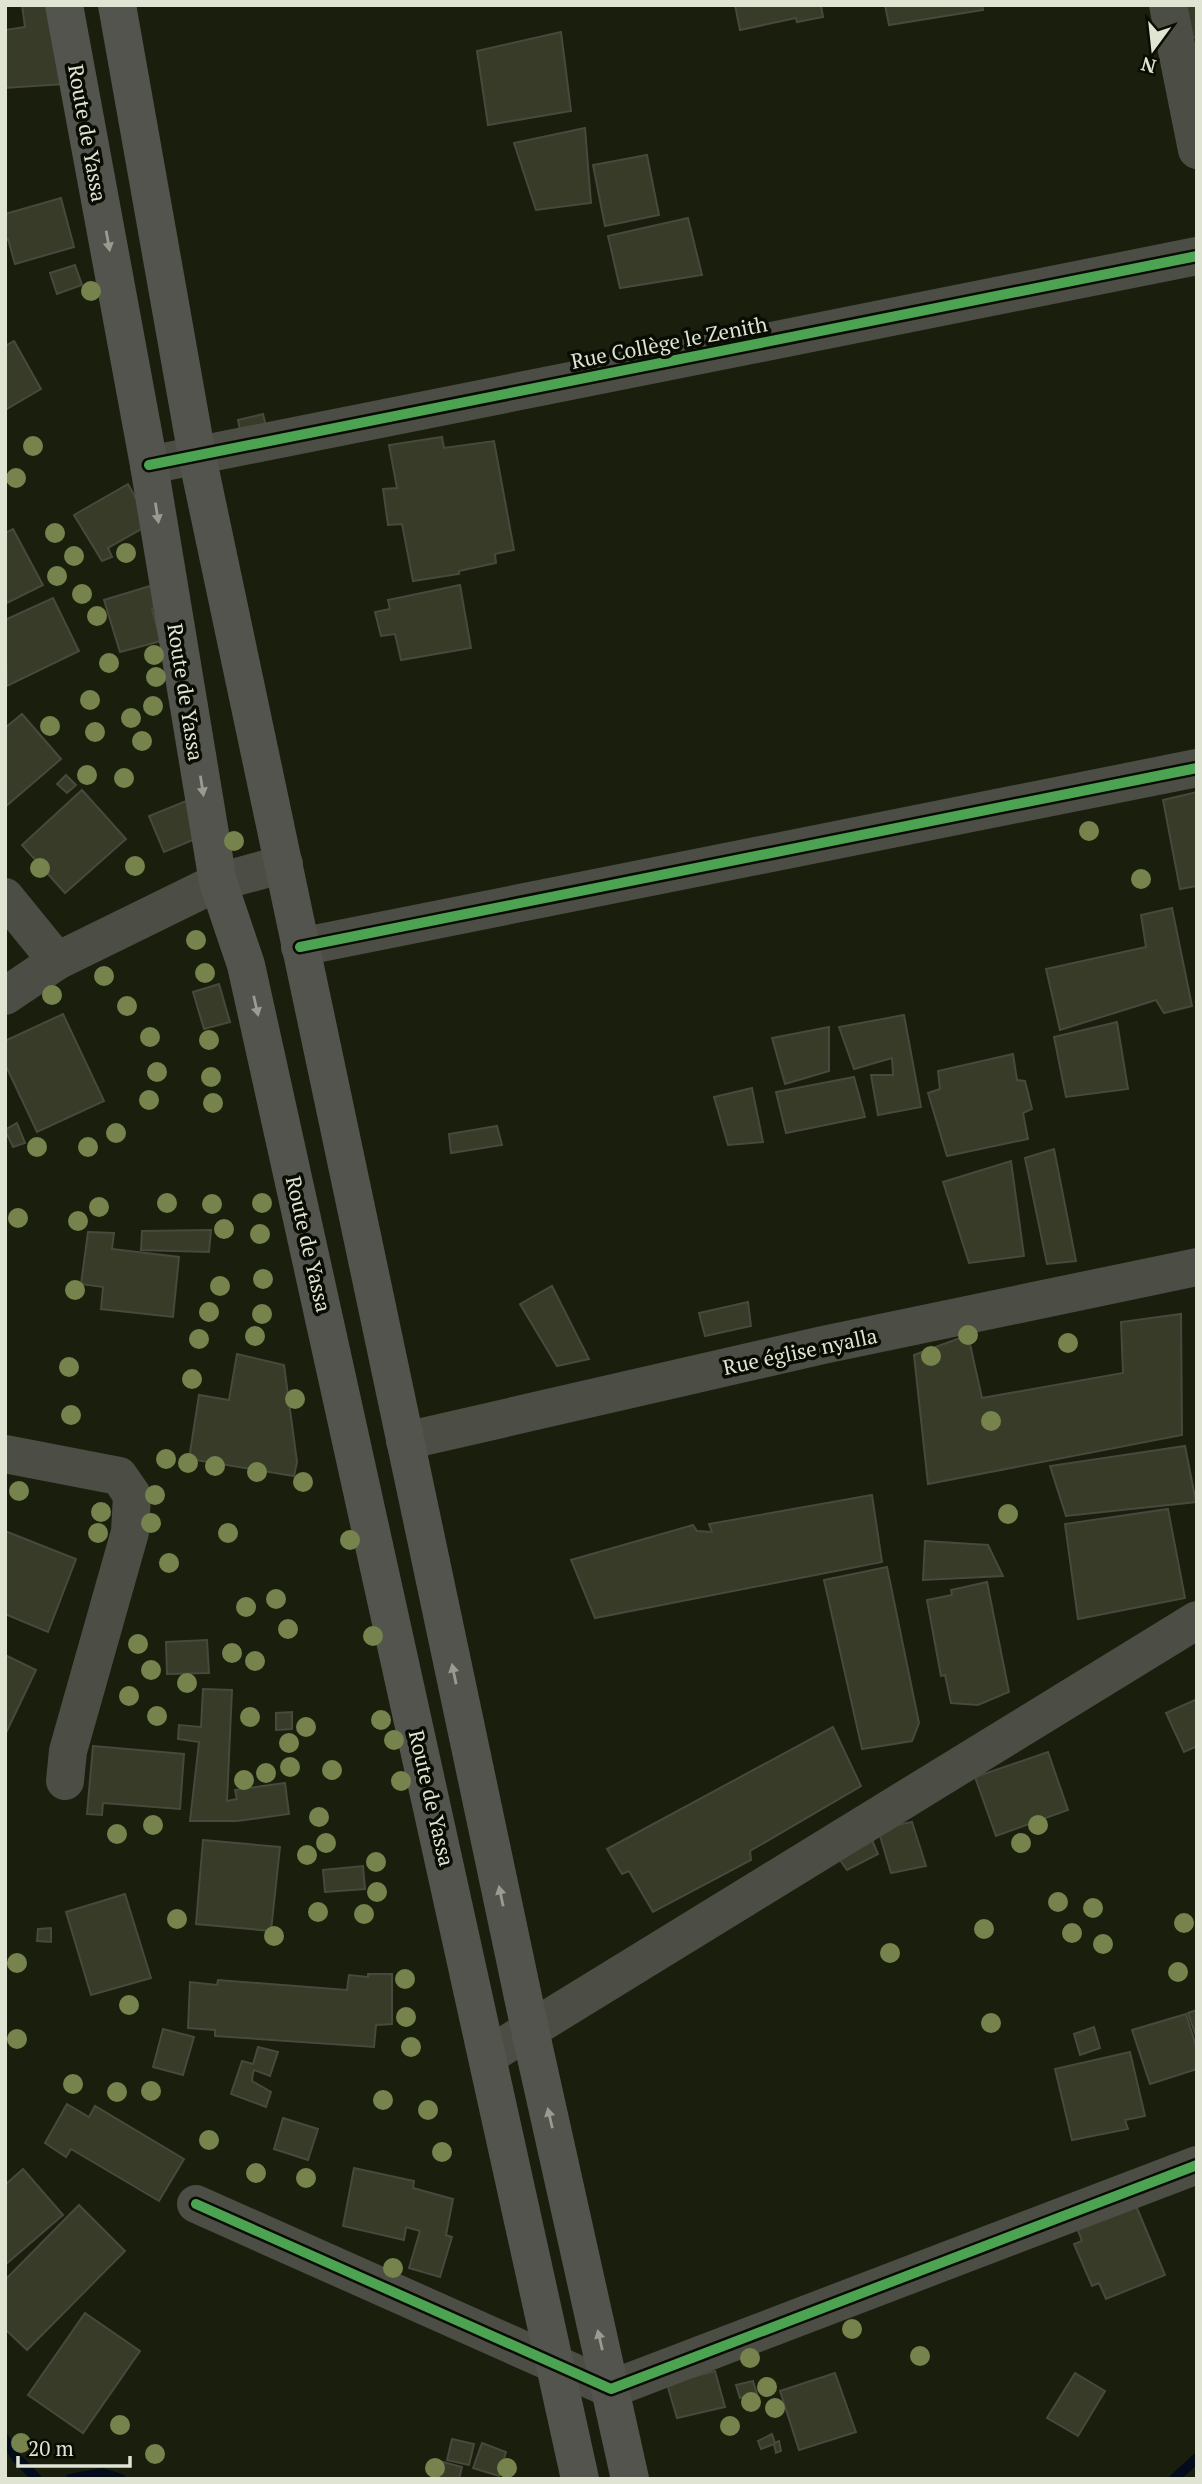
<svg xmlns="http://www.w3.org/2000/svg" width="1202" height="2484" font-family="'PT Serif',serif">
<rect width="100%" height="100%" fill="#1a1e0d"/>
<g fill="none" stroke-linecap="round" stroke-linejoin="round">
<g stroke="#020c1b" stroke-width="10">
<polyline points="5,2439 16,2457 37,2479"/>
<polyline points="70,2479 102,2473 121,2479"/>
<polyline points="1174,2479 1197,2458"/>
</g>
</g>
<g fill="#373b28" stroke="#47493c" stroke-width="2">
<polygon points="22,5 63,5 79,83 5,88 5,30 25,27"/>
<polygon points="735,5 821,5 823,17 797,22 796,18 740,30"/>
<polygon points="885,5 982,5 983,10 889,25"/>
<polygon points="1180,5 1197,5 1197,37 1185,39"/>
<polygon points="561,32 571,111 488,125 477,51"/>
<polygon points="585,128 591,203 536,210 514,143"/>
<polygon points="647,155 659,215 605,226 593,165"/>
<polygon points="61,198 74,247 15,264 8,239 5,240 5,214"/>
<polygon points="688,218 702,275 620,288 608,236"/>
<polygon points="75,265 82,285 57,294 50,273"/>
<polygon points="14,341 41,389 5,410 5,346"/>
<polygon points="263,414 268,434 242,440 238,420"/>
<polygon points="442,437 444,448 494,441 514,550 495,554 496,563 459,571 459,574 413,581 402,524 388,525 383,489 397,488 389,445"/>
<polygon points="128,484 150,524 108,548 112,557 102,561 74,515"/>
<polygon points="13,529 43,585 5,604 5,533"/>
<polygon points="163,582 168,604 152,609 161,641 120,652 104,600"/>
<polygon points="460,585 471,648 401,660 395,634 381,636 375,612 390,609 388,600"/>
<polygon points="53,598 79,651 7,686 5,620"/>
<polygon points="22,714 61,759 5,807 5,728"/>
<polygon points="66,775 76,785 67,793 57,784"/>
<polygon points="82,790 126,839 65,893 22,845"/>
<polygon points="1197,792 1197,886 1180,889 1163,800"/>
<polygon points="191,799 205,835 164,852 149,816"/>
<polygon points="1172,908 1192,1006 1164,1013 1156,1000 1060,1030 1046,969 1146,947 1141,915"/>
<polygon points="219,984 230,1022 204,1029 193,992"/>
<polygon points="63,1014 104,1101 37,1132 5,1064 5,1041"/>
<polygon points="904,1015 921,1107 878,1115 871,1075 893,1075 892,1058 854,1069 839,1027"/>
<polygon points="1117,1022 1128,1089 1066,1097 1054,1037"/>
<polygon points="829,1027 829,1071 785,1084 772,1038"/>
<polygon points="1013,1054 1017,1080 1025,1081 1032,1109 1023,1113 1028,1139 947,1156 928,1093 940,1089 938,1071"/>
<polygon points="854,1077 865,1117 786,1133 776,1092"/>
<polygon points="752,1088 763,1142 728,1145 714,1097"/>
<polygon points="17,1123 25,1143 13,1147 5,1130"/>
<polygon points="497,1126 502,1145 451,1153 449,1134"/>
<polygon points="1054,1149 1076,1261 1047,1264 1025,1158"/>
<polygon points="1011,1161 1024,1256 969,1263 943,1182"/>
<polygon points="211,1230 209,1252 141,1250 142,1231"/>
<polygon points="88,1232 114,1233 112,1249 179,1257 173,1317 101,1309 103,1287 81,1284"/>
<polygon points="552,1286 589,1359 557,1366 520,1304"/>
<polygon points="748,1302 751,1326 705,1336 699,1313"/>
<polygon points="1181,1314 1182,1435 928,1484 914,1355 968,1335 982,1398 1123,1373 1121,1322"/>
<polygon points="237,1354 284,1365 297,1462 294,1476 189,1459 199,1395 229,1400"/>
<polygon points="1185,1446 1196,1502 1066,1516 1050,1466"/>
<polygon points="872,1495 882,1562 595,1618 571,1560 693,1525 697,1531 712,1532 709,1524"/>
<polygon points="1168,1509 1185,1598 1078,1619 1065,1524"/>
<polygon points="5,1531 76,1559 48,1632 5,1614"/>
<polygon points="925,1541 988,1545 1003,1576 923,1580"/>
<polygon points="887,1567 919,1723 912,1741 862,1749 824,1580"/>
<polygon points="987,1582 1009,1692 978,1705 951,1703 945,1675 941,1676 927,1600 952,1595 951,1590"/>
<polygon points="207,1640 209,1673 167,1674 166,1642"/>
<polygon points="5,1655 36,1670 5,1735"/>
<polygon points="203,1689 232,1690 227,1801 237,1799 235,1790 285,1783 289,1814 237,1821 190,1821 199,1742 178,1739 179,1725 201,1727"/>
<polygon points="1197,1699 1197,1746 1184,1752 1166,1713"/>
<polygon points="292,1712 292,1729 276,1730 276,1713"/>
<polygon points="833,1727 861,1786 750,1851 751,1860 653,1912 629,1871 622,1874 607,1849"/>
<polygon points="93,1746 184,1754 180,1809 103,1803 102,1815 87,1814"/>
<polygon points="1048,1752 1068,1810 996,1836 975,1777"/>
<polygon points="912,1822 926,1866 891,1873 878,1829"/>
<polygon points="867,1828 878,1854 847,1870 830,1846"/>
<polygon points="203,1840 280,1847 271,1931 196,1924"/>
<polygon points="363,1866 365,1889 325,1892 323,1870"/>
<polygon points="125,1894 151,1978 91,1995 66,1912"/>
<polygon points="51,1928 51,1942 37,1941 38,1929"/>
<polygon points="368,1974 392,1974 392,2024 376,2025 374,2047 215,2036 215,2030 188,2028 190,1982 217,1985 218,1980 347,1990 349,1975 368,1977"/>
<polygon points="1197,2010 1197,2039 1188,2013"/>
<polygon points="1186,2014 1197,2049 1197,2069 1150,2084 1132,2030"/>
<polygon points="1094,2027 1100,2048 1080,2055 1074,2034"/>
<polygon points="163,2029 194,2037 183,2075 153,2067"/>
<polygon points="258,2047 278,2052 270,2076 254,2070 253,2073 252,2081 271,2092 266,2107 231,2094 242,2061 253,2064"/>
<polygon points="1130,2052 1145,2116 1125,2120 1128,2129 1072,2140 1055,2069"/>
<polygon points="67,2104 89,2117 95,2106 184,2159 159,2201 71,2149 66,2157 45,2143"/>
<polygon points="283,2118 318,2129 308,2160 274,2149"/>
<polygon points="354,2168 414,2181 413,2188 453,2199 446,2235 452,2237 440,2277 409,2268 420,2231 406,2227 404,2240 343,2226"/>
<polygon points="23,2169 63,2215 5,2265 5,2185"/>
<polygon points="1134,2201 1165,2275 1106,2299 1099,2283 1092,2286 1074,2244 1082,2241 1076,2225"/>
<polygon points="79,2205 125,2251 27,2350 5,2329 5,2280"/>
<polygon points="85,2313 140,2351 83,2433 28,2395"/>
<polygon points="715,2371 725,2407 677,2418 667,2384"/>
<polygon points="835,2373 856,2432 799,2450 780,2391"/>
<polygon points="1075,2373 1105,2391 1078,2436 1047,2418"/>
<polygon points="753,2381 757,2394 740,2398 736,2385"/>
<polygon points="772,2434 775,2443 779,2441 781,2451 776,2453 774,2444 761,2449 758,2441"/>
<polygon points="452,2439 474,2444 469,2465 447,2460"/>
<polygon points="482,2443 506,2452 499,2476 473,2468"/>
<polygon points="443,2462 462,2467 459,2479 438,2479"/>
</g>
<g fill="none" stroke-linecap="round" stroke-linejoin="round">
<g stroke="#4c4e46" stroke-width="38">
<polyline points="1168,5 1197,150"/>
<polyline points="149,465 1197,256"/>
<polyline points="5,897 57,961"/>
<polyline points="300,947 1197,768"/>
<polyline points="5,996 57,961 218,882 284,864"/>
<polyline points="405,1441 823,1345 1197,1267"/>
<polyline points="5,1454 119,1476 132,1495 130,1532 68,1751 65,1781"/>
<polyline points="489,2055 1197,1620"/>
<polyline points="196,2204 611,2389 1197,2165"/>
</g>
<g stroke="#53544d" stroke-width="38">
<polyline points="64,5 149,465 218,882 246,965 580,2479"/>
<polyline points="117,5 197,456 530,2030 630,2479"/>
</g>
<defs>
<g id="cycleway">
<polyline points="149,465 1197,256"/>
<polyline points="300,947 1197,768"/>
<polyline points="196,2204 611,2389 1197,2165"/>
</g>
</defs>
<use href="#cycleway" stroke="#090c03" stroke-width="15"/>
<use href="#cycleway" stroke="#4ca352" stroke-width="10"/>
</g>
<g fill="#76834d">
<circle cx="91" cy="291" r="10"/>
<circle cx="33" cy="446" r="10"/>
<circle cx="16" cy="478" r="10"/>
<circle cx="55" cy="533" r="10"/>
<circle cx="126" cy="553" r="10"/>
<circle cx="74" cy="556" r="10"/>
<circle cx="57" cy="576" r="10"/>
<circle cx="82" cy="594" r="10"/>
<circle cx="97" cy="616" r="10"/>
<circle cx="154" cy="655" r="10"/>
<circle cx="109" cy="663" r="10"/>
<circle cx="156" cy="677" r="10"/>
<circle cx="90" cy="700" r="10"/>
<circle cx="153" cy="706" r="10"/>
<circle cx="131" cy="718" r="10"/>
<circle cx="50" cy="726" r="10"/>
<circle cx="95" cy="732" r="10"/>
<circle cx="142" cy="741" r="10"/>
<circle cx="87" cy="775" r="10"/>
<circle cx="124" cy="778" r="10"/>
<circle cx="1089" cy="831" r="10"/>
<circle cx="234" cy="841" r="10"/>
<circle cx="135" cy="866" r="10"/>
<circle cx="40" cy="868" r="10"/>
<circle cx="1141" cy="879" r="10"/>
<circle cx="196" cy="940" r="10"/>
<circle cx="205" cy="973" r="10"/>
<circle cx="104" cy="976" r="10"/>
<circle cx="52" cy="995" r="10"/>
<circle cx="127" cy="1006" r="10"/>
<circle cx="150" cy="1037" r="10"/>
<circle cx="209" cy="1040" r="10"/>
<circle cx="157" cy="1072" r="10"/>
<circle cx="211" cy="1077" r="10"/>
<circle cx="149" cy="1100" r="10"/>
<circle cx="213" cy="1103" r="10"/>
<circle cx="116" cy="1133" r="10"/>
<circle cx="37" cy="1147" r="10"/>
<circle cx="88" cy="1147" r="10"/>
<circle cx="167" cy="1203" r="10"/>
<circle cx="262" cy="1203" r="10"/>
<circle cx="212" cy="1204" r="10"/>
<circle cx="99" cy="1207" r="10"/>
<circle cx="18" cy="1218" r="10"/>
<circle cx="78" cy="1221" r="10"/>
<circle cx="224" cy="1229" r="10"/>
<circle cx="260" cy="1234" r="10"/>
<circle cx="263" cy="1279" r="10"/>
<circle cx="220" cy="1286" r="10"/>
<circle cx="75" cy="1290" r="10"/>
<circle cx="209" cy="1312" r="10"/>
<circle cx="262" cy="1314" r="10"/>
<circle cx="968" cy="1335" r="10"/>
<circle cx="255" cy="1336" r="10"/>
<circle cx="199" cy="1339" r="10"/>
<circle cx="1068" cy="1343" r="10"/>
<circle cx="931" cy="1356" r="10"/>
<circle cx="69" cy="1367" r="10"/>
<circle cx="192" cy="1379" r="10"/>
<circle cx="295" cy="1399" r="10"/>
<circle cx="71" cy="1415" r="10"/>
<circle cx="991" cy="1421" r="10"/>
<circle cx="166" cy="1459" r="10"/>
<circle cx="188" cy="1463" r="10"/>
<circle cx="215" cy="1466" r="10"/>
<circle cx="257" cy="1472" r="10"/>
<circle cx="303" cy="1482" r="10"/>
<circle cx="19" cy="1491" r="10"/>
<circle cx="155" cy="1495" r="10"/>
<circle cx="101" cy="1512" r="10"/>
<circle cx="1008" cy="1514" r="10"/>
<circle cx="151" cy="1523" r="10"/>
<circle cx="98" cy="1533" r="10"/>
<circle cx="228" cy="1533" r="10"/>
<circle cx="350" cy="1540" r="10"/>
<circle cx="169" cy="1563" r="10"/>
<circle cx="276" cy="1599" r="10"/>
<circle cx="246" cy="1607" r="10"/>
<circle cx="288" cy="1629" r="10"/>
<circle cx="373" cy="1636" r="10"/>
<circle cx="138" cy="1644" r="10"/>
<circle cx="232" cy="1653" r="10"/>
<circle cx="255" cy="1661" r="10"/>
<circle cx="151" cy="1670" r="10"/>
<circle cx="187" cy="1683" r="10"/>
<circle cx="129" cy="1696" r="10"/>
<circle cx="157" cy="1716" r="10"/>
<circle cx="250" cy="1717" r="10"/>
<circle cx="381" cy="1720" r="10"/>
<circle cx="306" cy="1727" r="10"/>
<circle cx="394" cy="1740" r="10"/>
<circle cx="289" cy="1743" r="10"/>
<circle cx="290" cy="1767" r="10"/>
<circle cx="332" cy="1770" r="10"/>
<circle cx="266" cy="1773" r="10"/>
<circle cx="244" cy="1780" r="10"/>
<circle cx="401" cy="1781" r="10"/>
<circle cx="319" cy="1817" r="10"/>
<circle cx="153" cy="1825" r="10"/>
<circle cx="1038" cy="1825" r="10"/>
<circle cx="117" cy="1834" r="10"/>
<circle cx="326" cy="1843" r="10"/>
<circle cx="1021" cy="1843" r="10"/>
<circle cx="307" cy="1855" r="10"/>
<circle cx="376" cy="1862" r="10"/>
<circle cx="377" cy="1892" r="10"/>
<circle cx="1058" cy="1902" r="10"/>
<circle cx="1093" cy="1908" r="10"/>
<circle cx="318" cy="1912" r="10"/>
<circle cx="364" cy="1914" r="10"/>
<circle cx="177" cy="1919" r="10"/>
<circle cx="1184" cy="1923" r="10"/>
<circle cx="984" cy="1929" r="10"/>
<circle cx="1072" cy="1933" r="10"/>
<circle cx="274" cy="1936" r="10"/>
<circle cx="1103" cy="1944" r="10"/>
<circle cx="890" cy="1953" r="10"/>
<circle cx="17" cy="1963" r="10"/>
<circle cx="1178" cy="1972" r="10"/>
<circle cx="405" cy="1979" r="10"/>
<circle cx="129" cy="2005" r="10"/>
<circle cx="406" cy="2017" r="10"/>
<circle cx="991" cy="2023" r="10"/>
<circle cx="17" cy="2039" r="10"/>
<circle cx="411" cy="2047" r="10"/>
<circle cx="73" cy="2084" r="10"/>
<circle cx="151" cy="2091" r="10"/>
<circle cx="117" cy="2092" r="10"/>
<circle cx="383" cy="2100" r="10"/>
<circle cx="428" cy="2110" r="10"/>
<circle cx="209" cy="2140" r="10"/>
<circle cx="442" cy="2152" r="10"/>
<circle cx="256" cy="2173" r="10"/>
<circle cx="306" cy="2178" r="10"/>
<circle cx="393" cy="2268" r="10"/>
<circle cx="852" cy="2329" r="10"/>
<circle cx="920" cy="2356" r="10"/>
<circle cx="750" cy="2358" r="10"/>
<circle cx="767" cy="2387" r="10"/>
<circle cx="751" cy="2402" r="10"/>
<circle cx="775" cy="2408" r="10"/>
<circle cx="120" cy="2425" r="10"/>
<circle cx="730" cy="2426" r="10"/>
<circle cx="21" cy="2443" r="10"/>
<circle cx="155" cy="2454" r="10"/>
<circle cx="435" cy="2468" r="10"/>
<circle cx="507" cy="2468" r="10"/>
</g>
<defs><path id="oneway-solid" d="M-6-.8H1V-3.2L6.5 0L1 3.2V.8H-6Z" transform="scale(1.75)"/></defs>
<g fill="#999c90">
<use href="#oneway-solid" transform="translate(108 241) rotate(80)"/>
<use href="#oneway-solid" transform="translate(157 513) rotate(81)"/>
<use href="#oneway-solid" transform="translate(202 786) rotate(81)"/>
<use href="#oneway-solid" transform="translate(256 1006) rotate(77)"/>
<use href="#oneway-solid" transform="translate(454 1674) rotate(-102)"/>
<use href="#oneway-solid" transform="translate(501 1896) rotate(-102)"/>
<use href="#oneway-solid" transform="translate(550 2118) rotate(-103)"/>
<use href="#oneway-solid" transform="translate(600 2340) rotate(-103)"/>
</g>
<g text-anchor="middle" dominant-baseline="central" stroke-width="7" stroke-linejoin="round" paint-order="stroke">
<g font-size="21" fill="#dfe4d3" stroke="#090c03">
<text transform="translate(88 133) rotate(80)">Route de Yassa</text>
<text transform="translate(669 342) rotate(-11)">Rue Collège le Zenith</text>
<text transform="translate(186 692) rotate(81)">Route de Yassa</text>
<text transform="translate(309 1244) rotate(77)">Route de Yassa</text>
<text transform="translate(800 1351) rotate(-12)">Rue église nyalla</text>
<text transform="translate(432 1798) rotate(77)">Route de Yassa</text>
</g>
</g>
<rect width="1202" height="2484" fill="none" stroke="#dfe4d3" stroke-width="14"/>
<g transform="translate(1153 49) rotate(195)" stroke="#090c03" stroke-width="5" paint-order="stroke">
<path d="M0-5L12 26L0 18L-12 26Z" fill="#dfe4d3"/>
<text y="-10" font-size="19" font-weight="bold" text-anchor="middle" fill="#dfe4d3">N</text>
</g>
<path d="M18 2456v10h112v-10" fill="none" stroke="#dfe4d3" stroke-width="3.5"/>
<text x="28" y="2456" font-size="21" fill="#dfe4d3" stroke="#090c03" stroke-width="5" paint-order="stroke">20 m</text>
</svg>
